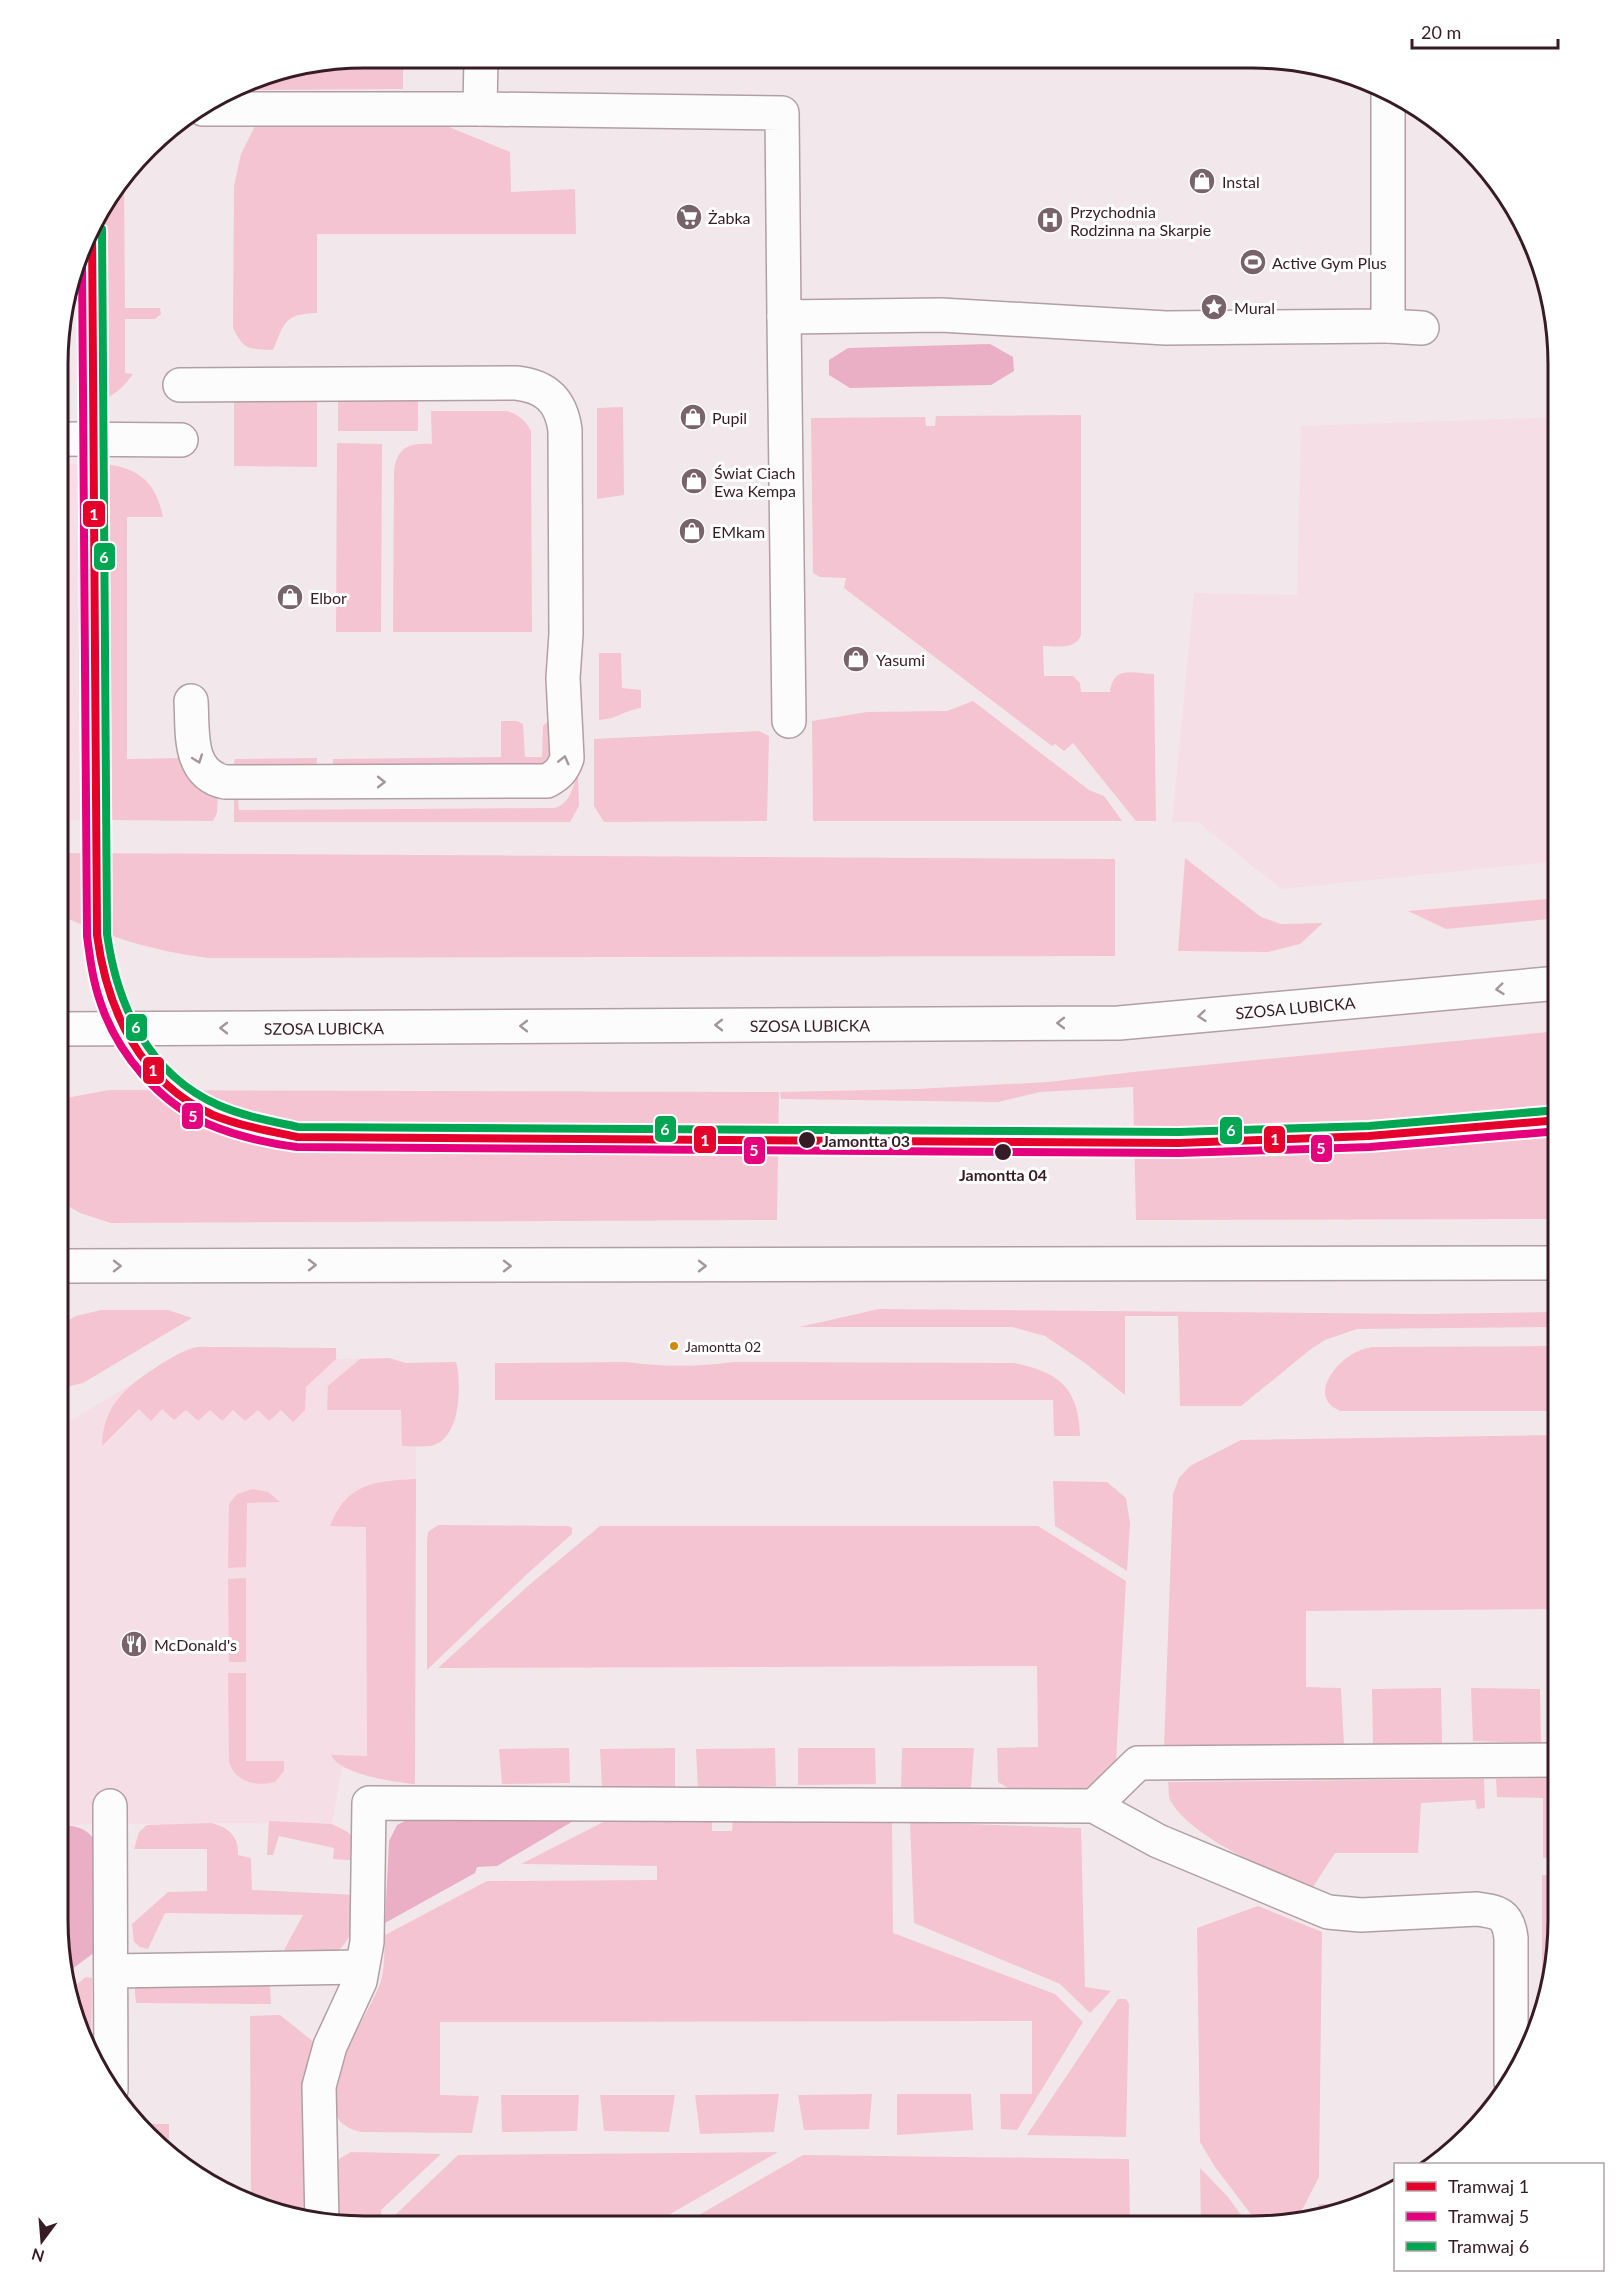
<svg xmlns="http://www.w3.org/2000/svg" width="1616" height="2283" font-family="Lato,sans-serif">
<rect width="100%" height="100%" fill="#f2e8eb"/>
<g fill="#f6dee6">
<polygon points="1559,417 1559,861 1281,889 1198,822 1172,822 1194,593 1297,595 1301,426"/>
<polygon points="59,464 104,464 106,820 59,820"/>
<polygon points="212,1347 336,1348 337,1359 389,1358 406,1363 456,1362 459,1373 456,1421 443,1440 432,1446 416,1446 415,1784 379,1778 342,1767 332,1824 211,1823 57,1825 58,1428 192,1348"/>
</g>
<g fill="#f4c4d3">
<polygon points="364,57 403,57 403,89 256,90 256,79 265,73"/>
<path d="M437,122L510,152L511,192L575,189L576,234H317V313C284,314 285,322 273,350C250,349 244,351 233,328L234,186L241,154L256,124Z"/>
<path d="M124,178L125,308H160L161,314L155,319H125V373L133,374C124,386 118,393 104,399L103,205Z"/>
<rect x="338" y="400" width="80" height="31"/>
<polygon points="234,402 317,402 317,467 234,466"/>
<polygon points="623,407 624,495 597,499 597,408"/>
<path d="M431,411H507C519,415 525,420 531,431L532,632H393L394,470C398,446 410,443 432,444Z"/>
<path d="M1081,415V635C1076,650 1056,646 1043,646L1044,676H1073L1080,683L1081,692H1110C1113,665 1133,673 1154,674L1156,821H1136L1073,743L1064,751L1055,744L1052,746L844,588L846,578L820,577L813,573L811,418L925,417L926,426H935L936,416Z"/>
<polygon points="337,443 382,444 381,632 336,632"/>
<path d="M104,464C139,468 156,482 163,517H127V759L183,758L218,792L217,813L213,821L106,820Z"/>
<path d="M599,653H621L622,688L641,690V708C623,711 617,719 599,720Z"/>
<polygon points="973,701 1089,790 1104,796 1122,821 813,821 812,721 867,712 947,711"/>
<polygon points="501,721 517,721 523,724 525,757 542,757 543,726 547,722 554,722 555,753 545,768 333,771 333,759 501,757"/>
<polygon points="759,731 769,736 767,821 604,822 594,806 594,739"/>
<polygon points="317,758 316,770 232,770 235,759"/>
<path d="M578,772L579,806L570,822H234V792L238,797L239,810L554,808C570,805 573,786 578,772Z"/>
<path d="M59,853L1115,859V956L208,958C152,951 110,937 59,915Z"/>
<polygon points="1185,858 1261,917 1281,924 1323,923 1300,944 1268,952 1178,951"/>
<polygon points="1559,898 1559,918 1446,929 1408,911"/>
<polygon points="1559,1031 1559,1219 1136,1220 1133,1087 1040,1092 998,1102 781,1099 780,1092 916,1089 1048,1082 1133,1072"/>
<polygon points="109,1090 779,1092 777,1220 111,1223 80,1213 58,1200 58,1105 66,1098"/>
<polygon points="879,1309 1424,1314 1559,1312 1559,1327 1357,1329 1325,1340 1311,1349 1241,1406 1180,1406 1178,1316 1125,1316 1125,1395 1085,1363 1045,1336 1012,1327 799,1327"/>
<polygon points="101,1310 168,1310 192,1318 83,1383 58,1389 58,1326 76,1316"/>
<path d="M1559,1346V1411H1340C1308,1397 1334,1364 1354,1353C1360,1350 1366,1348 1372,1347Z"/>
<path d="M212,1347L336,1348V1359L306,1387L305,1410L293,1422L281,1410L269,1421L258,1410L245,1421L233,1410L222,1421L210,1410L198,1421L186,1410L174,1420L162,1409L151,1421L139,1409L102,1446C103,1407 124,1388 155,1368C166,1361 181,1351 193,1348C199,1346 206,1347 212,1347Z"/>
<path d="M389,1358L406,1363L456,1362C462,1385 461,1441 430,1446C421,1447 411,1446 402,1446L401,1410H327L328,1386L360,1359Z"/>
<path d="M627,1362C662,1367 698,1367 733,1362L1014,1363C1060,1372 1079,1389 1080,1436H1054L1053,1400H495V1363Z"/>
<polygon points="1559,1435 1558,1609 1306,1611 1306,1687 1341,1688 1344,1744 1164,1747 1173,1494 1179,1478 1190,1466 1241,1440"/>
<path d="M416,1479L415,1784C394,1782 341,1775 331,1755L367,1756L366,1527L330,1526C347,1483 374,1481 416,1479Z"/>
<polygon points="1053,1481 1107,1482 1126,1498 1130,1523 1127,1571 1055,1526"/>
<polygon points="253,1489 268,1492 280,1502 247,1503 246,1567 228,1568 229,1504 237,1494"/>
<polygon points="438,1525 568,1526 572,1528 572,1534 526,1575 427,1670 427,1541 428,1532"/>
<polygon points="600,1526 1038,1526 1126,1581 1116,1762 1091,1791 1010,1789 998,1782 997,1748 1038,1747 1037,1666 438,1668 529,1585"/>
<polygon points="246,1578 246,1662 229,1662 228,1579"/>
<path d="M228,1673H246V1761H284V1771L275,1782C256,1787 235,1782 229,1762Z"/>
<polygon points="1441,1688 1442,1743 1373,1744 1372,1689"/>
<polygon points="1471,1688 1540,1689 1541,1743 1473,1741"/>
<polygon points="569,1748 570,1783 502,1784 499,1749"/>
<polygon points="675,1748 675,1788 602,1787 600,1749"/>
<polygon points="775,1748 776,1786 698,1789 696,1749"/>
<polygon points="798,1748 875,1748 876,1784 798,1785"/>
<polygon points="902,1748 974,1748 971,1788 901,1788"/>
<polygon points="1558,1778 1558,1858 1543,1858 1543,1798 1497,1797 1496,1779"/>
<path d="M1484,1779L1485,1808L1477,1809L1475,1800L1421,1803L1418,1853H1335L1311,1890C1272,1870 1191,1839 1170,1800C1168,1795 1169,1787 1168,1782Z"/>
<path d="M615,1816L712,1817V1831H732L733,1818L892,1820L893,1933L1055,1994L1083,2022L1017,2130L1001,2129L1000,2094H1032V2021L440,2022V2095L479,2096L472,2133L362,2132C292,2119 370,2016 381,1981C385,1968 384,1949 385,1935L487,1881L657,1880V1866L521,1864Z"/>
<polygon points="269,1821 332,1824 346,1831 356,1839 361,1861 333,1859 334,1848 279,1836 273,1855 267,1855"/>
<polygon points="910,1822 1081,1828 1085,1987 1111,1991 1090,2013 1060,1984 914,1923"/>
<path d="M211,1823C228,1827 239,1836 238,1855L251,1858L252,1890L357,1895C354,1921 353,1956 317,1957C307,1957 294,1952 284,1950L303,1915L165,1913L148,1949L140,1947L134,1942L132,1924L168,1892L207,1891V1849H134L139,1832L147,1825Z"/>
<polygon points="1542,1875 1558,1875 1558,1940 1542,2019"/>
<polygon points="1258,1906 1322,1932 1319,2177 1297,2220 1259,2225 1215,2167 1200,2142 1197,1928"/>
<polygon points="86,1977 92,1978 91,2059 67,1992"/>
<polygon points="134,1982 270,1985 271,2004 136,2003"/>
<polygon points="1118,1999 1126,1999 1129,2004 1126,2137 1027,2135"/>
<polygon points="280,2015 315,2043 303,2076 305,2218 251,2204 250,2016"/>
<polygon points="779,2094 774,2132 700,2134 695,2095"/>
<polygon points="872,2094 869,2129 804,2130 798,2095"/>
<polygon points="897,2094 971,2094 973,2130 897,2135"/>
<polygon points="501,2095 579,2095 577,2131 502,2132"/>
<polygon points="600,2095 675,2095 669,2132 604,2131"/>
<polygon points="138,2124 169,2124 169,2155"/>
<polygon points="351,2152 441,2154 381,2210 382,2224 336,2223 336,2166 339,2159"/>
<polygon points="778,2152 653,2224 394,2224 394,2216 458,2155"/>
<polygon points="803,2155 1129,2159 1130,2226 683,2224"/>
<polygon points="1200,2168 1228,2197 1249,2226 1201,2226"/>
<polygon points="1319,2204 1363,2204 1331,2216 1312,2218"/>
</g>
<g fill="#eaafc4">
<polygon points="990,344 1013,357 1014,371 991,385 850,388 829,375 829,360 848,348"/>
<polygon points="407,1820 575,1820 497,1866 477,1867 475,1873 385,1923 389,1841 397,1825"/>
<path d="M57,1825C73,1825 88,1827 96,1843L95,1952L64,1975L57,1920Z"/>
</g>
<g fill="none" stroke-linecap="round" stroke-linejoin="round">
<defs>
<g id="street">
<polyline points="203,109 480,109 782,113 784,317 941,315 1166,328 1388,326 1388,91"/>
<polyline points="480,109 481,57"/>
<polyline points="784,317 789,721"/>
<polyline points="1388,326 1422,328"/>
<path d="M180,385L516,383C545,386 561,400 565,430L566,634L563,678L567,758C563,770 558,775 547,781L225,782C187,774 193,731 191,701"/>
<polyline points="59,439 181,440"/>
<polyline points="110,1806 111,2090"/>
<polyline points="1094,1806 1138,1763 1558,1760"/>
<polyline points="111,1971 362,1967"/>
<path d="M322,2223L319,2086L330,2046L360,1981L367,1942L369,1803L1094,1806L1158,1841L1328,1912L1361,1915L1477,1909C1499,1912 1508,1914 1511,1938V2082"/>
</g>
<g id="primary">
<path id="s1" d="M58,1029L1119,1023L1559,983"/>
<polyline points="58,1266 1559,1263"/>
</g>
</defs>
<use href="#street" stroke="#b19fa5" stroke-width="36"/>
<use href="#primary" stroke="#b19fa5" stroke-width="36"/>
<use href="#street" stroke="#fdfcfc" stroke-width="33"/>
<use href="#primary" stroke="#fdfcfc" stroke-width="33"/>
<defs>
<path id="tram-1" d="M92,229L97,935C107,1010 140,1082 213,1115C240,1126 269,1131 297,1137L1179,1143L1369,1136L1559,1120"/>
<path id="tram-2" d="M82,258L87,936C90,959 93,982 101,1004C118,1054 159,1102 208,1124C236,1136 267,1143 297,1147L1179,1153L1370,1147L1559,1131"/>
<path id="tram-3" d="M102,229L107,934C117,1005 148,1074 218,1105C243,1116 271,1121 298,1127L1179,1132L1369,1126L1558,1110"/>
</defs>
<use href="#tram-1" stroke="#fff" stroke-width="12"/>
<use href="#tram-2" stroke="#fff" stroke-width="12"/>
<use href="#tram-3" stroke="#fff" stroke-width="12"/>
<use href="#tram-1" stroke="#e4002b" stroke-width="8"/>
<use href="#tram-2" stroke="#e5007d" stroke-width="8"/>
<use href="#tram-3" stroke="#00a651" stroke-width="8"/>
</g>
<defs><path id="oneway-chevron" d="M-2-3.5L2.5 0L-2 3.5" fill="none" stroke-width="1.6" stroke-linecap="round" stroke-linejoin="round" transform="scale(1.5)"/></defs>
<g stroke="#a4979b">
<use href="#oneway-chevron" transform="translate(198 759) rotate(70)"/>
<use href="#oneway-chevron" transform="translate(564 760) rotate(-76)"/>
<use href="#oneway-chevron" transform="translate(381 782)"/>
<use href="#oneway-chevron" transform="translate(1500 989) rotate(174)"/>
<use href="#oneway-chevron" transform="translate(1202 1016) rotate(175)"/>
<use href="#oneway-chevron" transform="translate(1061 1023) rotate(180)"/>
<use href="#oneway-chevron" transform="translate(719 1025) rotate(180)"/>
<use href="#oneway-chevron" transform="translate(524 1026) rotate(180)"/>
<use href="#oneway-chevron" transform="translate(224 1028) rotate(180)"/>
<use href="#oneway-chevron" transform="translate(312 1265)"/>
<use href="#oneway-chevron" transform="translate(117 1266)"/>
<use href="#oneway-chevron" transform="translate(507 1266)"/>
<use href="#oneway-chevron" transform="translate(702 1266)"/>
</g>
<defs>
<symbol id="shop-disc" viewBox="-11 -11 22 22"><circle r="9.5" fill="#78636a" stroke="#fff"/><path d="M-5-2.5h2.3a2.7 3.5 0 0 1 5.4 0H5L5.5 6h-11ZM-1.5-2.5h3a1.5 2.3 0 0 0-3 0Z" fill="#fff"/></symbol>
<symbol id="supermarket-disc" viewBox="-11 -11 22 22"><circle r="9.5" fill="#78636a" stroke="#fff"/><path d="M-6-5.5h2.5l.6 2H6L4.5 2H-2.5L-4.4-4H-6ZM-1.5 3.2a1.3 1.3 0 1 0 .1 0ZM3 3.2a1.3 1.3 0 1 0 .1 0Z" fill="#fff"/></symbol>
<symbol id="hospital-disc" viewBox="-11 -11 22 22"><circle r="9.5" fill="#78636a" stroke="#fff"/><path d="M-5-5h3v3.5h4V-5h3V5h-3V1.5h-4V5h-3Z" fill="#fff"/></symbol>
<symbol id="stadium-disc" viewBox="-11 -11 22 22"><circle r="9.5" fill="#78636a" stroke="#fff"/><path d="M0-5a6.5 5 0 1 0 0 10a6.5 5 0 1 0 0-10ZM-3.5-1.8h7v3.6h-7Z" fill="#fff"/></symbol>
<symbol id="sight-disc" viewBox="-11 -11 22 22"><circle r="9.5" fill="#78636a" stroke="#fff"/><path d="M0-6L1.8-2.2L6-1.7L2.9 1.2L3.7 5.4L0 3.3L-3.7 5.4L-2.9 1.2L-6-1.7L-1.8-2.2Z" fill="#fff"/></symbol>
<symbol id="restaurant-disc" viewBox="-11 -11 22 22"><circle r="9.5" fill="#78636a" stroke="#fff"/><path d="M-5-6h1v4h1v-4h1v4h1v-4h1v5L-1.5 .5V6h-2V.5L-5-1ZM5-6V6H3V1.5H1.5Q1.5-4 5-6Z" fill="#fff"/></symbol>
</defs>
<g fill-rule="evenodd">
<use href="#shop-disc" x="1187" y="166" width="30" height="30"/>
<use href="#supermarket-disc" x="674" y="202" width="30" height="30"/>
<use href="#hospital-disc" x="1035" y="205" width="30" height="30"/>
<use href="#stadium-disc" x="1238" y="247" width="30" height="30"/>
<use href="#sight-disc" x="1199" y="292" width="30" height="30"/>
<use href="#shop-disc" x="678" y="402" width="30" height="30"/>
<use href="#shop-disc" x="679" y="466" width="30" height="30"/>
<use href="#shop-disc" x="677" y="516" width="30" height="30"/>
<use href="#shop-disc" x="275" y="582" width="30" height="30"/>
<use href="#shop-disc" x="841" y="644" width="30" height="30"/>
<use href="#restaurant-disc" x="119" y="1629" width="30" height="30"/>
</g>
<g fill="#371b25" stroke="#fff" stroke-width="2">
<circle cx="807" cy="1140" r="9"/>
<circle cx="1003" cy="1152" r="9"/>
</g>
<circle fill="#d18a07" stroke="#fff" stroke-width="2" cx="674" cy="1346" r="5"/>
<g text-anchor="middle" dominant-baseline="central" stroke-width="6" stroke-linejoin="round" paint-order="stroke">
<g font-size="14" fill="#371b25" stroke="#fff" text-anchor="start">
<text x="685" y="1346">Jamontta 02</text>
</g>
<g font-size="16" fill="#371b25" stroke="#fff" text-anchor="start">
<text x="1222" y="181">Instal</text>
<text x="1070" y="211">Przychodnia<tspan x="1070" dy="18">Rodzinna na Skarpie</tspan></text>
<text x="708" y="217">Żabka</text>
<text x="1272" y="262">Active Gym Plus</text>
<text x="1234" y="307">Mural</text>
<text x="712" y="417">Pupil</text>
<text x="714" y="472">Świat Ciach<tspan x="714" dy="18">Ewa Kempa</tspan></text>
<text x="712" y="531">EMkam</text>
<text x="310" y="597">Elbor</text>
<text x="876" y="659">Yasumi</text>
<text x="154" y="1644">McDonald's</text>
</g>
<g font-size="16" fill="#371b25" stroke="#fff">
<text stroke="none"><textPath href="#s1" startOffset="1238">SZOSA LUBICKA</textPath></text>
<text stroke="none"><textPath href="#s1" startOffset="752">SZOSA LUBICKA</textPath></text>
<text stroke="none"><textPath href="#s1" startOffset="266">SZOSA LUBICKA</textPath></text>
</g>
<g font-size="16" font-weight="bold" fill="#371b25" stroke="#fff" text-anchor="start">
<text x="822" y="1140">Jamontta 03</text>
<text x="1003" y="1174" text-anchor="middle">Jamontta 04</text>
</g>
</g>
<path d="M0 0H1616V2283H0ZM364 68H1252A296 296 0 0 1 1548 364V1920A296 296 0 0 1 1252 2216H364A296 296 0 0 1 68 1920V364A296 296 0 0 1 364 68Z" fill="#fff" fill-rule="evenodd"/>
<path fill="none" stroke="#371b25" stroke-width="3" d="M364 68H1252A296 296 0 0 1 1548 364V1920A296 296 0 0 1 1252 2216H364A296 296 0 0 1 68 1920V364A296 296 0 0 1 364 68Z"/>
<g stroke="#fff" stroke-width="2">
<rect x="82" y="500" width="24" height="28" rx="6" fill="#e4002b"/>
<rect x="93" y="542" width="23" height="29" rx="6" fill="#00a651"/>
<rect x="125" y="1013" width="23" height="29" rx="6" fill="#00a651"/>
<rect x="142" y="1056" width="23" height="29" rx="6" fill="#e4002b"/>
<rect x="181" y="1102" width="23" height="28" rx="6" fill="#e5007d"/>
<rect x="654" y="1115" width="23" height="28" rx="6" fill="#00a651"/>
<rect x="1219" y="1116" width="24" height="29" rx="6" fill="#00a651"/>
<rect x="1263" y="1125" width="23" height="29" rx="6" fill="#e4002b"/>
<rect x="693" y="1125" width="24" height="29" rx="6" fill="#e4002b"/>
<rect x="1310" y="1134" width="23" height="29" rx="6" fill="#e5007d"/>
<rect x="743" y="1136" width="23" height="29" rx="6" fill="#e5007d"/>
</g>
<g font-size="16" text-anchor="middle" font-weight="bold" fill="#fff">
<text x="94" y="520">1</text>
<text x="104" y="563">6</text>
<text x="136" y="1033">6</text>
<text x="153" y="1076">1</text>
<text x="193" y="1122">5</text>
<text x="665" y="1135">6</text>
<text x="1231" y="1136">6</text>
<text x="1275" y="1145">1</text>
<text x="705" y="1146">1</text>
<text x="1321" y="1154">5</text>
<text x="754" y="1156">5</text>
</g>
<rect x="1394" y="2163" width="210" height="108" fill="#ffffff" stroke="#afa4a8" stroke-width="1.5"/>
<rect x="1406" y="2182" width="30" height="9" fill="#e4002b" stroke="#afa4a8" stroke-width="1.5"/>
<text x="1448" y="2193" font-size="18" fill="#371b25">Tramwaj 1</text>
<rect x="1406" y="2212" width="30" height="9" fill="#e5007d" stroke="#afa4a8" stroke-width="1.5"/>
<text x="1448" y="2223" font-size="18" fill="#371b25">Tramwaj 5</text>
<rect x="1406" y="2242" width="30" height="9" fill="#00a651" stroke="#afa4a8" stroke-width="1.5"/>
<text x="1448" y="2253" font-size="18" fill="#371b25">Tramwaj 6</text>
<g transform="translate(42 2241) rotate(196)" stroke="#ffffff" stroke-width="4.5" paint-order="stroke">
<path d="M0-4.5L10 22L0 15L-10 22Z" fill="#371b25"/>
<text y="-9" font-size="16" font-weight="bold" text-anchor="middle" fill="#371b25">N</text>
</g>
<path d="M1412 39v9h146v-9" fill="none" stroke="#371b25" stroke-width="3"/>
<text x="1421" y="39" font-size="18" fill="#371b25" stroke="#ffffff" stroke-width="4.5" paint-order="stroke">20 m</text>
</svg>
